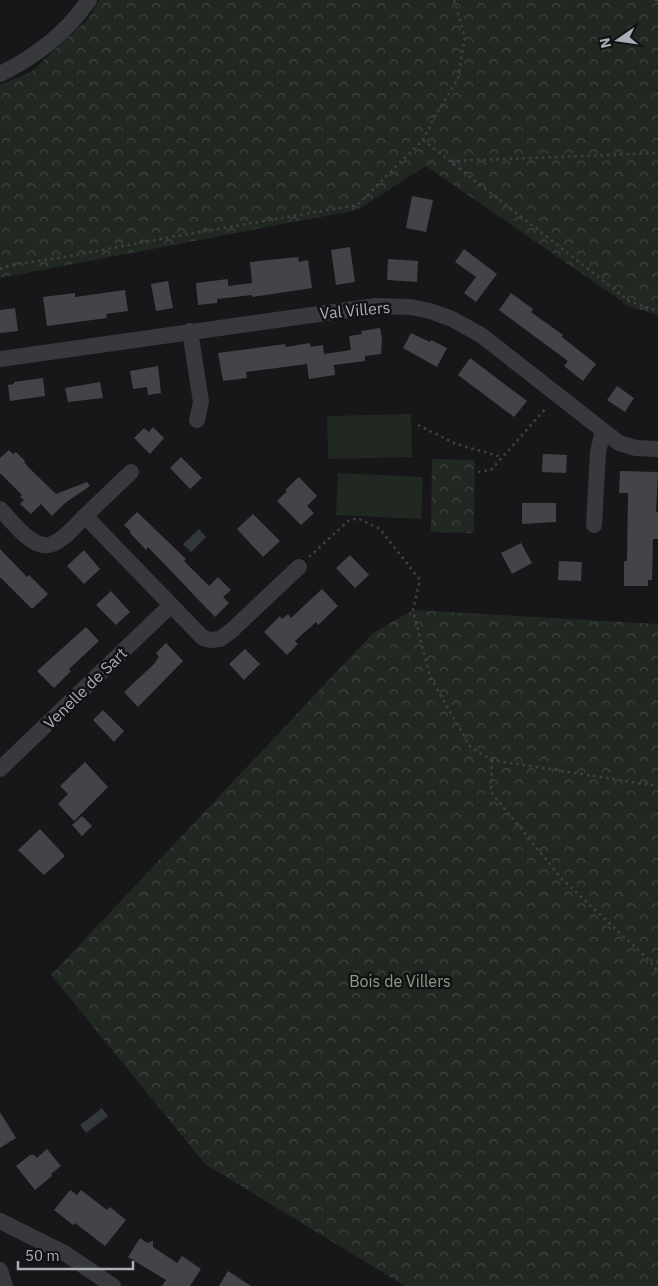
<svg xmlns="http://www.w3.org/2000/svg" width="658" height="1286" font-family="'IBM Plex Sans',sans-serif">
<defs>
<pattern id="forest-crowns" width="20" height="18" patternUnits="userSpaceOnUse" patternTransform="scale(1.25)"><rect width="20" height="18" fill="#212822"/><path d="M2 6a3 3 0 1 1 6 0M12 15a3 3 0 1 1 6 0" fill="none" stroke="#3f4540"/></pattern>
</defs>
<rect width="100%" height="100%" fill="#171719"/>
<g fill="#212822">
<polygon points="411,414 412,457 328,459 327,416"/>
<polygon points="338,473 423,477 421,519 336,515"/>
</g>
<g fill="url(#forest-crowns)">
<polygon points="99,0 658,0 658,315 630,307 426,166 357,210 0,278 0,85 31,72 88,19"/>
<polygon points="432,459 475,460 474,533 431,532"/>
<polygon points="413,610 658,624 658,1286 405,1286 205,1164 51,975 373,633"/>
</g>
<g fill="#30373d">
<polygon points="199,529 206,537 191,552 183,544"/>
<polygon points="102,1108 108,1116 86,1133 80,1125"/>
</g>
<g fill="#444448">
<polygon points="412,196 433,200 426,232 406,228"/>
<polygon points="350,247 355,282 336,285 331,250"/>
<polygon points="464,249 497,274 476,302 464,293 476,277 455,262"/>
<polygon points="298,257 299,262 308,260 312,288 252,297 252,295 217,299 217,303 198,305 196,283 228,279 228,286 252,283 250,262"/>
<polygon points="388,259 418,261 417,282 387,280"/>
<polygon points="168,281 173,308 156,311 151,284"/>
<polygon points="125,290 128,311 106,314 107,318 47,326 43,297 75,293 75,297"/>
<polygon points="511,293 533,309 531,312 563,335 562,337 596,364 583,381 564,366 568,361 499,310"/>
<polygon points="15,308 18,331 0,333 0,310"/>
<polygon points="380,328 382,339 381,354 365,356 365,361 334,365 335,375 309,379 307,364 246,372 247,378 223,381 218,353 285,344 286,347 310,343 311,347 323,345 324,354 351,350 349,336 362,334 361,331"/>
<polygon points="411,333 430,342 431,340 447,348 437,367 403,348"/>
<polygon points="470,358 527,401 514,417 458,375"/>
<polygon points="158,366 161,393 148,395 147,387 133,389 130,371"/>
<polygon points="43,378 45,396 10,401 8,385 14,384 14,382"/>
<polygon points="100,382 103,398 68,402 65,388"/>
<polygon points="617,386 634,398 625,412 607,400"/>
<polygon points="153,427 164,438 150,454 134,438 144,428 149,432"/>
<polygon points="9,450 13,454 16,452 25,461 24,462 29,468 56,494 87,482 90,486 65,503 52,516 41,504 31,514 20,504 24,500 20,497 22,495 0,473 0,458"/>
<polygon points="543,454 567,455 566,473 542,472"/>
<polygon points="181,457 202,478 190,489 170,468"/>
<polygon points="620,471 658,472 656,512 658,512 658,539 653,539 652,580 648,580 648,586 624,586 624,561 627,561 628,493 619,493"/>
<polygon points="299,477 317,496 307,506 314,513 301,525 277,501 287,491 285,490"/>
<polygon points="522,503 556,503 556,522 522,524"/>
<polygon points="137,512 186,559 184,561 209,586 218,577 231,590 223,597 229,603 215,617 148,547 146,550 130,533 131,532 124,525"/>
<polygon points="253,514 280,541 263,557 237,529"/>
<polygon points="521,543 532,563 512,574 501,553"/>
<polygon points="0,549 27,577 29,575 48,594 32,609 0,577"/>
<polygon points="84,550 100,569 84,584 67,566"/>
<polygon points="350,555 369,575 355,588 336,568"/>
<polygon points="559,561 582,562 581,581 558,580"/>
<polygon points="322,589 338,606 318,625 316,622 295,641 298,644 287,655 264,632 280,616 282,619 288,614 291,618"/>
<polygon points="111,591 130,612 116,625 96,605"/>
<polygon points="86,627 99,641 69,669 71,671 54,688 37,671"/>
<polygon points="166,643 183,661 138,707 124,692 153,665 159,657 156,653"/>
<polygon points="245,649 260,664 244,680 229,664"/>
<polygon points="103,710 124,731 114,742 93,720"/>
<polygon points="85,762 108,787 74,821 58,804 68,794 60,786"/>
<polygon points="82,816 92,826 82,836 72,825"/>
<polygon points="40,829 65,856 44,875 18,850"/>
<polygon points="0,1112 16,1138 0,1148"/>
<polygon points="47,1149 61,1166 51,1174 52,1176 35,1190 16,1166 30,1155 34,1155 37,1158"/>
<polygon points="70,1190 77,1195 81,1190 107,1210 110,1207 126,1220 105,1246 75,1223 73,1225 54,1210"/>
<polygon points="140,1238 147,1243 153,1241 153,1247 177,1263 182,1256 201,1269 190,1286 162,1286 166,1280 128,1257"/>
<polygon points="228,1271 251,1286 219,1286"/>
</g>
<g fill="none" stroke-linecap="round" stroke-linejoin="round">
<g stroke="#3f4044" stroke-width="2.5" stroke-dasharray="2.5 4" stroke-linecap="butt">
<polyline points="655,0 658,1"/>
<polyline points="423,140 629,301 658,311"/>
<polyline points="451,161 658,153"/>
<polyline points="0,269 11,265 65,257 171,237 357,205 423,140 435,116 458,79 465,37 454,0"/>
<polyline points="418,425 456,444 502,457"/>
<polyline points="478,472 491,470 547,407"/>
<polyline points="309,557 348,521 357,518 380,529 420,580 413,610 430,677 471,748 492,760 658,786"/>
<polyline points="492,760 491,792 562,879 649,960 658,972"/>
<polyline points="650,960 658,962"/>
</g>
<g stroke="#38393d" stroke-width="16">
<path d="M0,74C35,57 67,32 89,0"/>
<polyline points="190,331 201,402 197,420"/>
<polyline points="0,359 376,306 411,307 430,311 452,319 481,335 619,443 636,448 658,449"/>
<path d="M0,509C12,521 34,552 52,544C65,539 76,525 85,516L203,638L211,640L220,639L231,631L299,567"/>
<polyline points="85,516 131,472"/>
<polyline points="594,525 598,452 603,431"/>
<polyline points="0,769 170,606"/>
<polyline points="0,1221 66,1254 113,1286"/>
<polyline points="0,1270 5,1286"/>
</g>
</g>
<g text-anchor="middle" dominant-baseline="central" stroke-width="5" stroke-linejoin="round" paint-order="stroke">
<g font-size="16" fill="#abaeb7" stroke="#121214">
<text transform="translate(355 310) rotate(-5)">Val Villers</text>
<text transform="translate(85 688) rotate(-44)">Venelle de Sart</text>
</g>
<g font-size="16" fill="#84a086" stroke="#121214">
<text x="400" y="981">Bois de Villers</text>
</g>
</g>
<g transform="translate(618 40) rotate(257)" stroke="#121214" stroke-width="4" paint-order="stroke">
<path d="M0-4L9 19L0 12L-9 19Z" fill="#abaeb7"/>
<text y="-8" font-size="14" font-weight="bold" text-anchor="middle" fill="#abaeb7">N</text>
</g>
<path d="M18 1261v8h115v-8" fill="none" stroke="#abaeb7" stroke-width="2.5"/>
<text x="25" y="1261" font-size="15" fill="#abaeb7" stroke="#121214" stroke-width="4" paint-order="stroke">50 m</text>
</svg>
